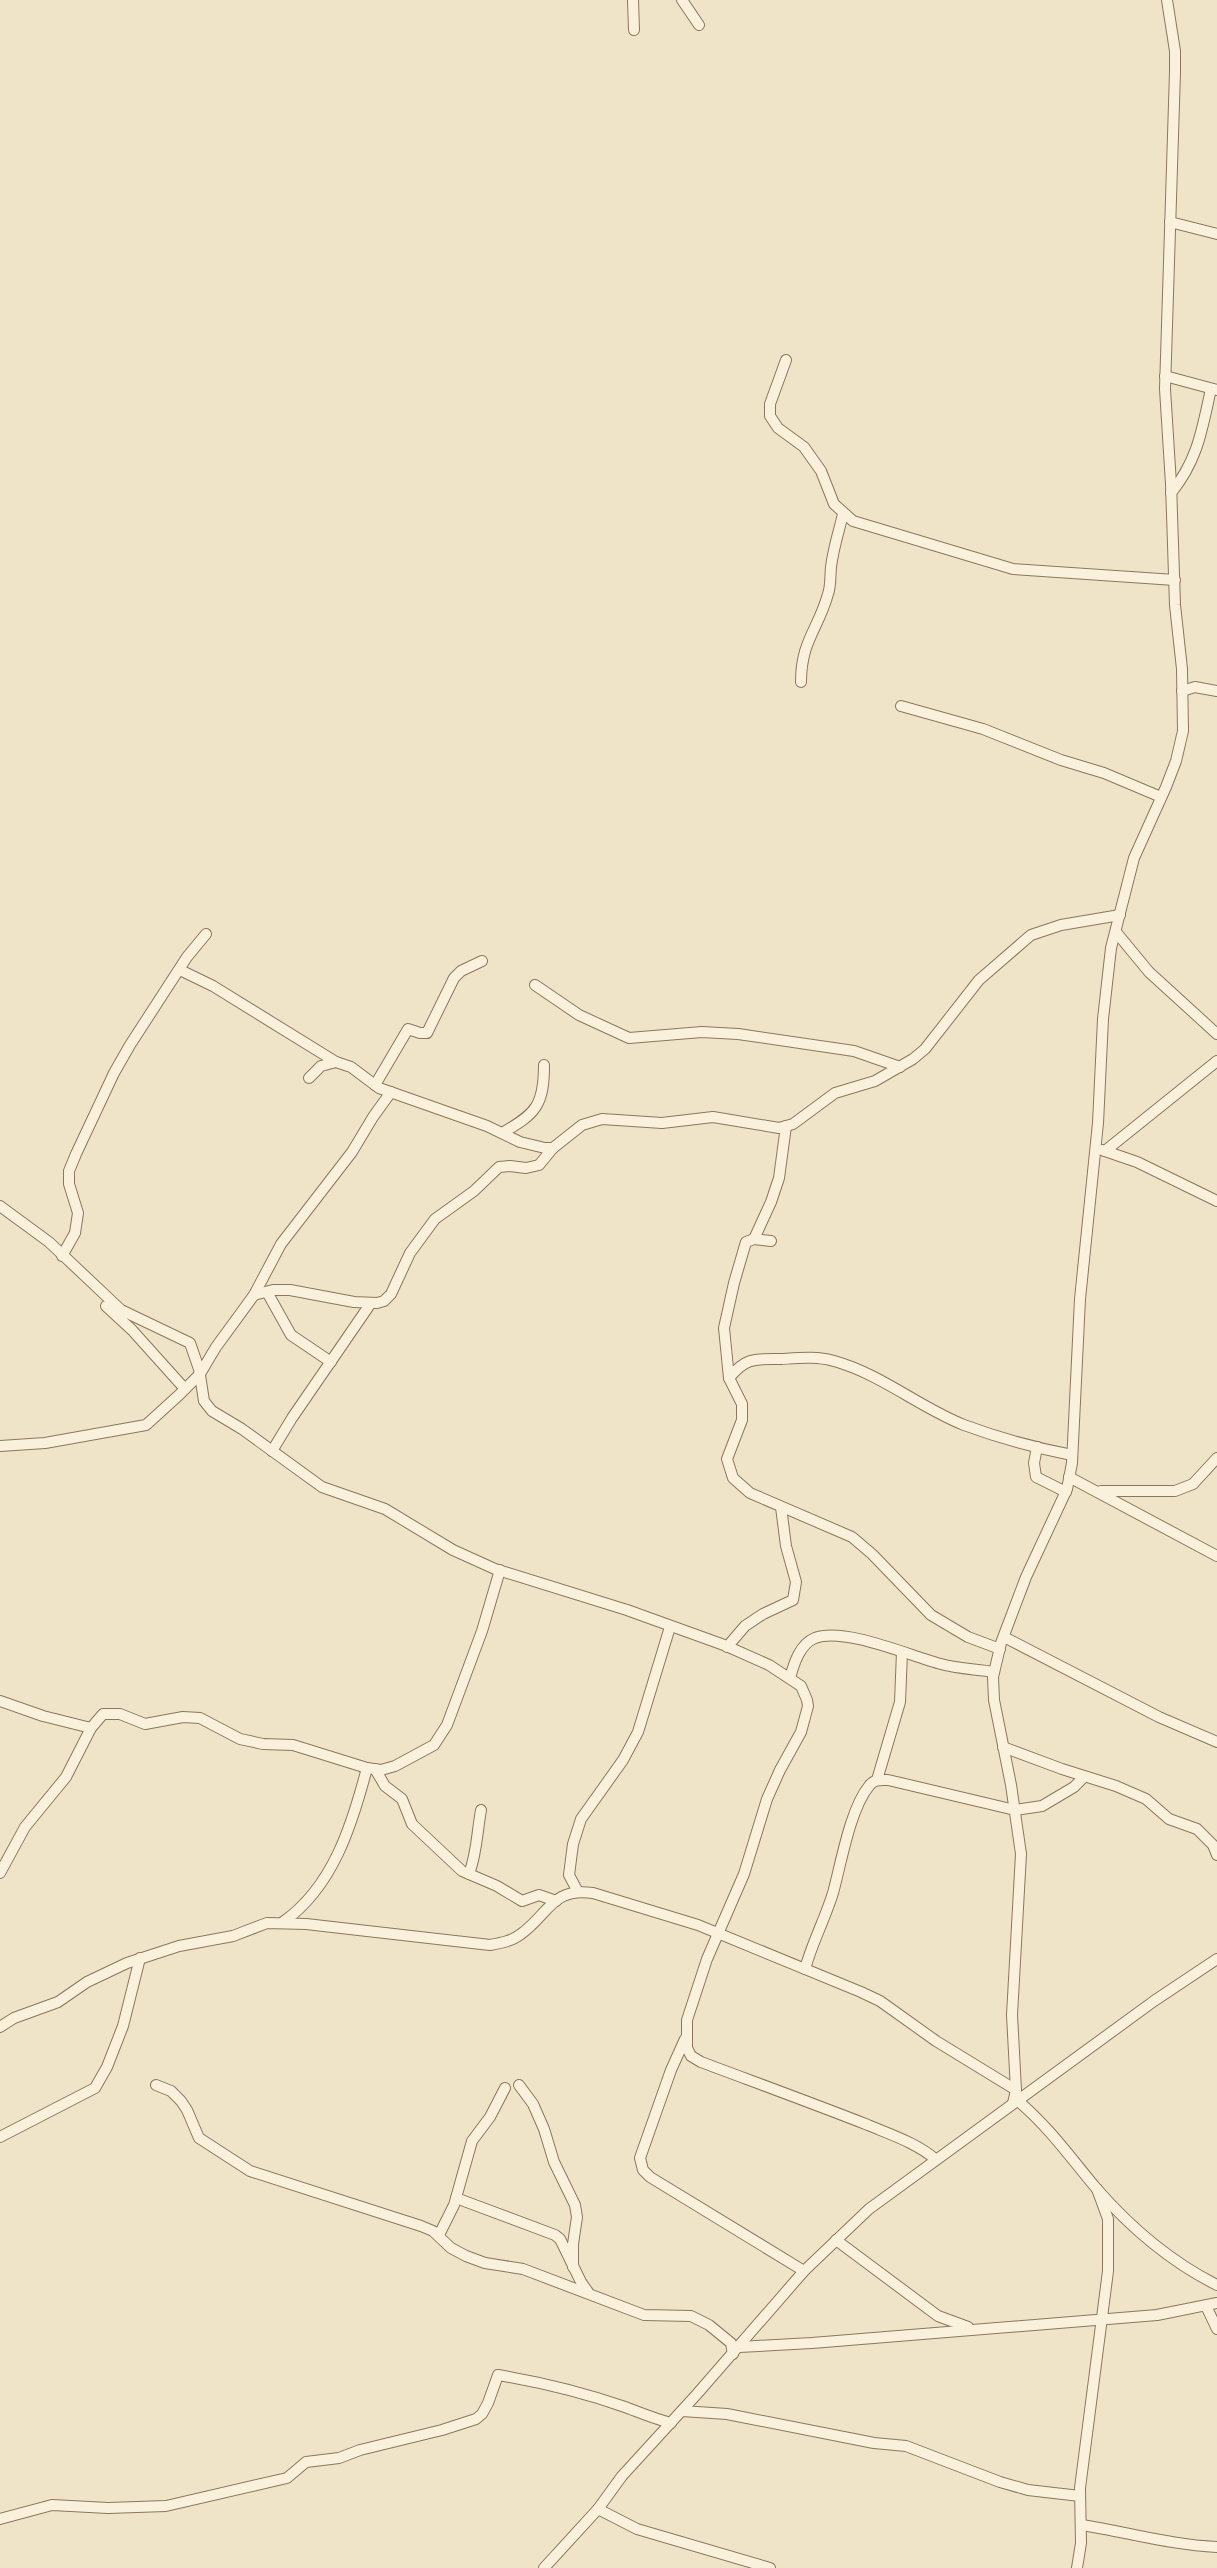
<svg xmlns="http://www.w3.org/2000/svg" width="1217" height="2568" font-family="Spectral,serif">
<rect width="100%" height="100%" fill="#f0e4c8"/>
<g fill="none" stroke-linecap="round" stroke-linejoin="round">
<defs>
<g id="street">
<polyline points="633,0 634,30"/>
<polyline points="682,0 699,25"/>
<polyline points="1170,222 1217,234"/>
<polyline points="786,360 770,404 770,416 778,428 804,447 821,471 834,504 853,521 1013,569 1175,580"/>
<polyline points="1165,376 1217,390"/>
<path d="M1171,493C1198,460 1202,429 1211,389"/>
<path d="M801,682C801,641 818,630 828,594C831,586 830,576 831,567C833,549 839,531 843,514"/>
<polyline points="1182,691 1195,687 1217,691"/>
<polyline points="901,706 983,729 1061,760 1104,773 1161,797"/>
<polyline points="1116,932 1149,972 1217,1034"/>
<polyline points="180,970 213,986 336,1062"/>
<polyline points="535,985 579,1015 629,1038 702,1032 738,1034 854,1051 900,1067"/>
<polyline points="309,1078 321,1066 336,1062 351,1067 379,1088 487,1126 520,1142 545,1148 553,1148 582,1125 602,1119 662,1123 713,1117 779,1128 793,1124 835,1093 875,1081 913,1059 925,1049 979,980 1031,935 1061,925 1120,915"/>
<polyline points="375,1085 408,1029 420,1033 427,1033 454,978 461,971 482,961"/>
<path d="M502,1133C536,1114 544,1105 544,1065"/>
<polyline points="1102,1150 1137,1162 1217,1201"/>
<polyline points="1105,1151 1217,1061"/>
<path d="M0,1206L49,1242L121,1310L190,1343L199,1369L204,1401L212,1411L242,1429L322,1487L385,1509L453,1550L495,1569L627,1610L724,1645L769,1665L801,1686L807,1700L808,1706L801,1732L780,1770L767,1799L744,1874L707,1959L687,2020V2048L691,2056L701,2062C757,2083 812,2103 868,2125C889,2134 917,2143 935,2159"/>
<polyline points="754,1239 771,1202 779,1178 786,1126"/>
<polyline points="771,1241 754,1239 746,1242 734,1283 724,1328 729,1378 742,1404 742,1420 727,1459 733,1478 750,1493 852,1537 872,1554 931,1615 968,1637 1000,1649"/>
<polyline points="62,1256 75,1233 78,1213 69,1184 69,1171 76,1154 114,1073 130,1045 187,957 206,934"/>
<polyline points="267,1292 291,1335 331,1362"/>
<polyline points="254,1295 273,1290 290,1290 354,1302 377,1303 384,1301 391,1294 410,1253 435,1219 474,1191 499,1167 510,1166 526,1168 539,1165 553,1148"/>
<polyline points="106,1306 132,1330 185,1389"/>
<path d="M729,1378C746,1357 755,1359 781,1359C798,1358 817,1356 834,1361C881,1374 919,1407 964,1425C999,1438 1036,1448 1072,1455"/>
<polyline points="0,1446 45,1443 146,1425 179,1395 200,1374 216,1347 254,1295 281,1244 352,1152 373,1117 391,1092"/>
<polyline points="1037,1447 1034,1463 1036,1477 1066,1492"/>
<polyline points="272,1451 292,1418 371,1303"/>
<polyline points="1069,1477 1217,1556"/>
<polyline points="1101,1491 1175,1491 1193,1484 1217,1458"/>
<polyline points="1004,1637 1159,1717 1217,1742"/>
<polyline points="727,1647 745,1626 763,1614 793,1600 796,1582 786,1546 781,1507"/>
<path d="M790,1678C794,1663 800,1644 815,1638C845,1627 910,1656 941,1664C958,1669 977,1669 994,1672"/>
<polyline points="0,1701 43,1716 91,1728"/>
<polyline points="1003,1747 1062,1769 1116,1786 1146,1799 1169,1819 1197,1829 1213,1845 1217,1855"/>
<polyline points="375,1769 385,1786 402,1799 412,1824 462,1871 497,1886 522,1901 539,1895 556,1901"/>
<polyline points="877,1780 900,1702 902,1652"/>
<polyline points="0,1873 25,1827 66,1777 91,1728 103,1714 120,1714 145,1724 183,1717 200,1718 240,1739 263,1744 293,1745 367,1768 381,1770 395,1766 434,1745 447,1725 482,1631 500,1570"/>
<path d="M469,1874C477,1853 477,1832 481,1810"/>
<polyline points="577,1890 569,1875 573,1844 581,1819 623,1760 638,1732 670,1627"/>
<path d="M283,1922C333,1887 352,1825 367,1768"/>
<path d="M805,1969C812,1943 825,1919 833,1893C841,1864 850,1809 869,1786C874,1779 880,1780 888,1780L1015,1810L1042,1806L1074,1787L1084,1777"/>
<path d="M0,2027L14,2018L58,2002L87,1982L127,1963L179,1946L233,1936L267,1923L306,1924L490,1945C501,1943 512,1941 521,1934C549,1914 552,1887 593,1893L698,1925L861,1992L880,2001L936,2041L1016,2090"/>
<polyline points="685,2039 671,2070 640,2158 643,2170 650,2177 804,2271"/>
<polyline points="156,2085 171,2091 181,2101 187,2110 199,2138 250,2171 421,2226 433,2231 451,2248 466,2256 485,2263 523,2269 644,2315 691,2316 709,2325 731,2343 733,2354"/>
<polyline points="519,2085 533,2104 544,2129 554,2162 575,2205 577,2217 573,2244 573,2267"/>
<path d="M1017,2100C1049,2127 1070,2157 1096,2188C1130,2227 1171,2262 1217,2285"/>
<polyline points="1013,2103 1016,2090 1012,2015 1021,1854 1011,1785 994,1700 993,1677 1001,1643 1026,1577 1067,1489 1072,1463 1080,1299 1098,1123 1103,1019 1111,948 1134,858 1166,787 1176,761 1183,731 1182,669 1175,605 1171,484 1165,389 1175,72 1175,51 1167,0"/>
<polyline points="0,2137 95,2088 107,2067 123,2026 140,1958"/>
<polyline points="456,2198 555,2235 560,2239 581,2282 588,2292"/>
<polyline points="439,2235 454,2205 472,2141 490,2117 505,2088"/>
<polyline points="836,2240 938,2316 968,2327"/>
<polyline points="1206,2306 1217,2329"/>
<polyline points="739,2347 812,2343 1157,2315 1217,2303"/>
<polyline points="682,2411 727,2414 874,2443 906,2446 1000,2482 1028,2490 1080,2496"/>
<polyline points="598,2509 637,2529 770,2568"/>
<path d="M0,2519L52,2505L108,2508L166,2506L287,2478L306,2462L339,2458L360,2450L442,2430L476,2419L482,2414L488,2403L498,2375C540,2382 585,2393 625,2407C641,2413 655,2419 671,2423"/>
<path d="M1082,2525C1127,2532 1171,2545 1217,2547"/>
<polyline points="544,2568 598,2509 622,2476 697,2394 804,2271 869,2209 1154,2001 1217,1959"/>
<polyline points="1077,2568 1081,2543 1080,2488 1108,2271 1108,2219 1097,2189"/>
</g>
</defs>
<use href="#street" stroke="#8d765c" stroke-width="12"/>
<use href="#street" stroke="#faf1dc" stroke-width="10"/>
</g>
</svg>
